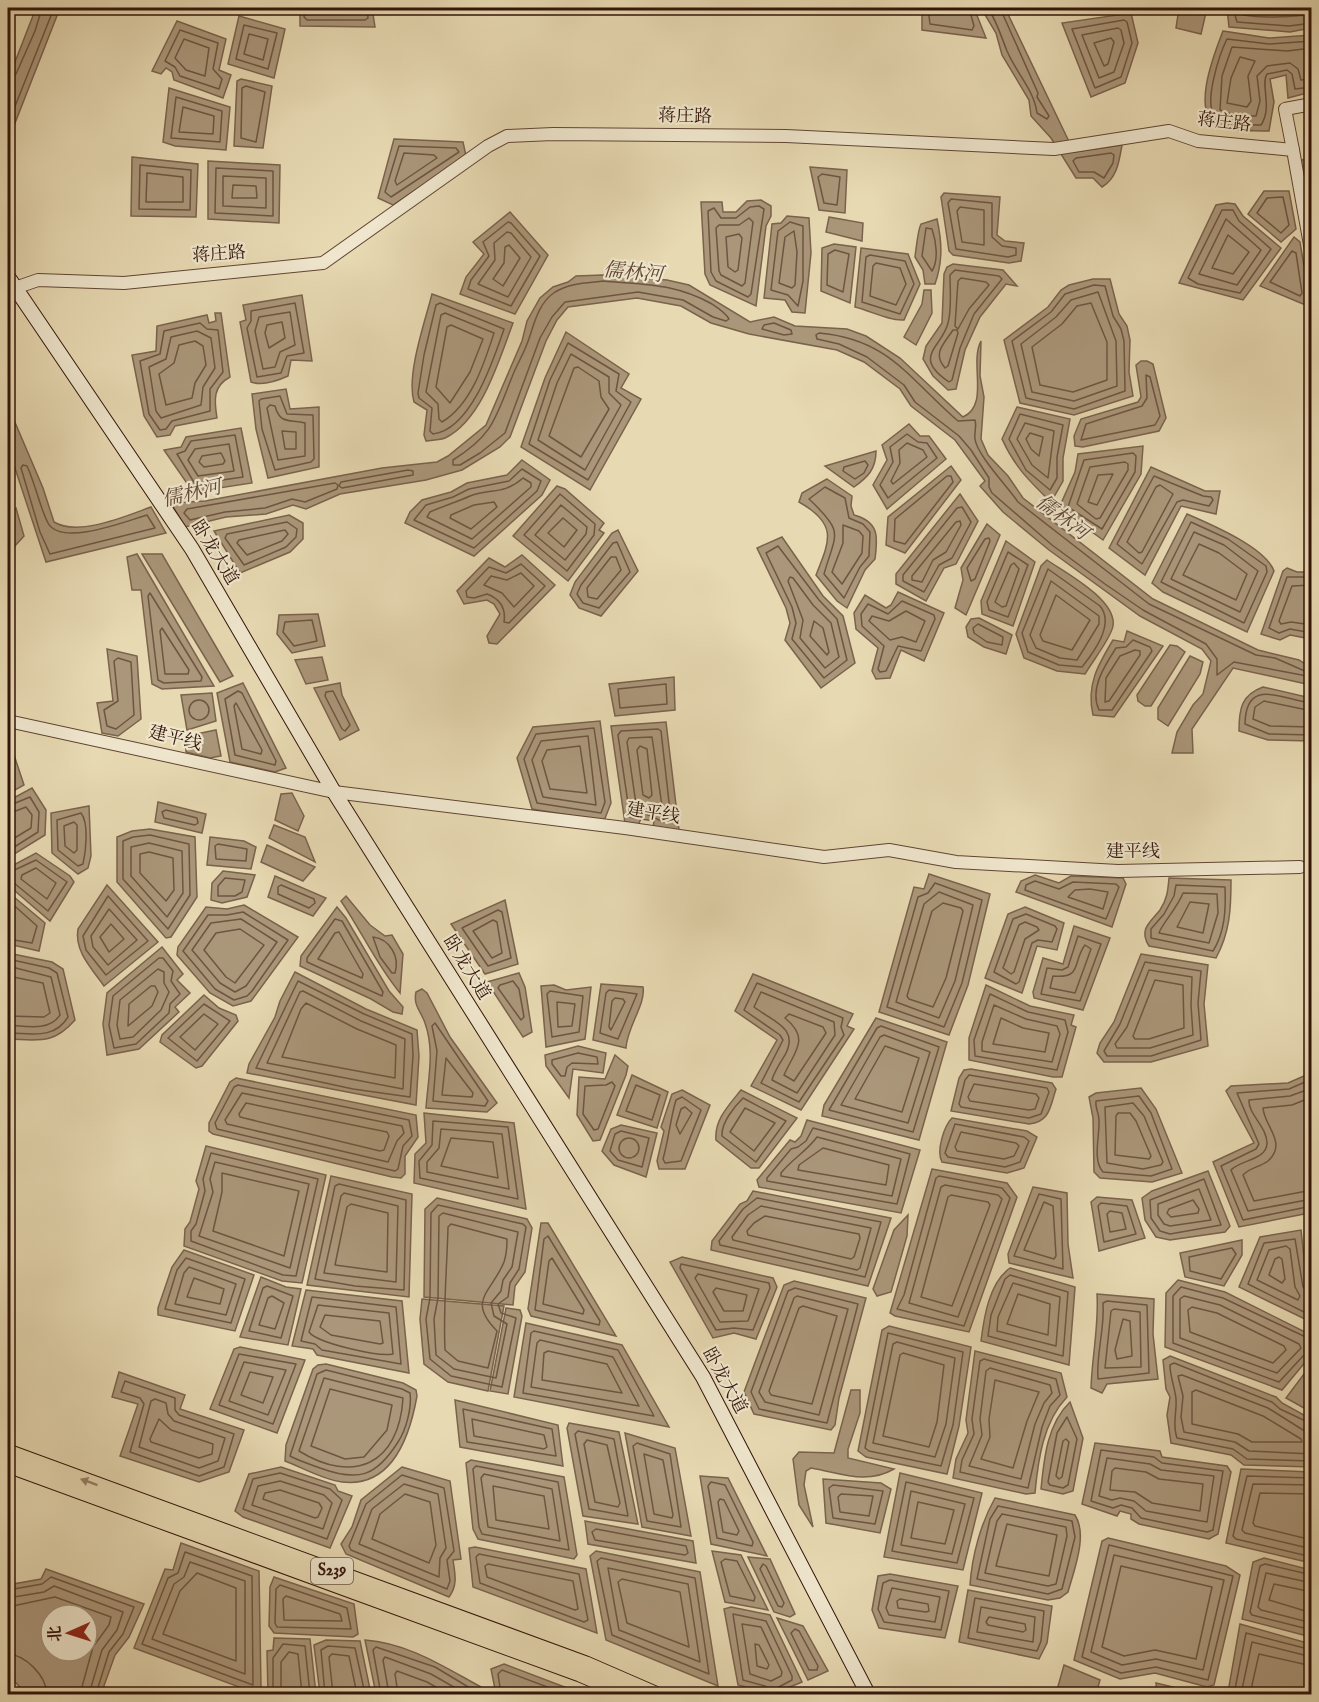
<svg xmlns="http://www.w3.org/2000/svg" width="1319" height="1702" font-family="'IM FELL English','Noto Serif SC',serif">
<rect width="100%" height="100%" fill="#e7d9b2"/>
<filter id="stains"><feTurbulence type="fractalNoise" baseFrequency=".00333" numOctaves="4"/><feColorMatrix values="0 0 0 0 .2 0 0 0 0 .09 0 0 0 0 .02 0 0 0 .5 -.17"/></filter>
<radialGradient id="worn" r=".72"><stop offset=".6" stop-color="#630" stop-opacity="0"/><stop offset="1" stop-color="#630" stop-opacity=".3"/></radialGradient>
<g fill="#aa9679" stroke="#7a624c" stroke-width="1.5" fill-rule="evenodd">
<polygon points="36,8 60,8 8,141 8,80"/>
<polygon points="300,8 372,8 375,27 300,26"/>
<polygon points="922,8 974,8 986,38 922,30"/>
<path d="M981,8H1005L1074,152L1122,145C1119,162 1117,178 1102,187L1093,178H1076L1051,138L1031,116L1029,100L1002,55L996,33Z"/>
<polygon points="1179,8 1207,8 1201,34 1176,28"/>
<polygon points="1227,8 1311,8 1311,28 1290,32 1229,27"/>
<polygon points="1131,13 1138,43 1125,83 1091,97 1062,23"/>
<polygon points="239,16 285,29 274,78 228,64"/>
<polygon points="177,21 226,39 219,70 231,75 223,98 174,80 172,72 166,68 161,74 152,71"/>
<path d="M1223,31L1269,38L1311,35V92L1288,98L1286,75L1270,79L1274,102L1269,131C1253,130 1233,132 1218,126C1190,113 1215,52 1223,31Z"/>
<polygon points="241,79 272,86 263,148 234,146 237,81"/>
<polygon points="169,88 230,107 226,150 175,146 163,142"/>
<polygon points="394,139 463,142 466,156 393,205 378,198"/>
<polygon points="132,157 198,164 196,217 131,216"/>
<polygon points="1311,158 1311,221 1300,164 1302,160"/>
<polygon points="208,161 280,165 279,223 208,219"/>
<polygon points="810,167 847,170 845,213 819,210"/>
<polygon points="1264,191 1289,191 1296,229 1281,242 1248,214"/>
<polygon points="944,193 1000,197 997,235 1005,241 1024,243 1021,261 1009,263 953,255 949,251 941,197"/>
<polygon points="761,200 771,206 771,216 766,226 756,306 710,285 705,274 701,202 722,202 723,212 736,212 747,201"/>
<polygon points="1227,203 1235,204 1243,216 1281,248 1243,300 1179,283 1216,205"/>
<polygon points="510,212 548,255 515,314 460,294 466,277 484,254 473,242"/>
<polygon points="787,216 809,218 811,253 805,313 792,312 785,300 764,298 772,224 781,223"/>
<polygon points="829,217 863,223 862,241 826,232"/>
<path d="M937,219C942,242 943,261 935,284H925L923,270L915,257C916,249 918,230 921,224Z"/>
<polygon points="1294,237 1300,242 1310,303 1303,304 1260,286"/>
<polygon points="834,244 856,247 850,303 821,291 822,248"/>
<path d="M861,248L908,254L920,284L904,320C889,321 871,311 855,307Z"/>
<polygon points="953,264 1003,270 1017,286 1006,284 980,317 965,350 956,389 948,390 933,376 923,359 926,346 942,323 944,274 947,267"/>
<path d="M603,275L667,280L689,285L750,322L774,317L795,326L847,329L866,336L900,358L963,417C990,405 969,363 981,341L980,376L984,397L981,439L988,455L1008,476L1023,498L1153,599L1258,650L1299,660L1311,668V685L1233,668L1192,729L1193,753H1172L1177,732L1193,705L1203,694L1211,661L1202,649L1140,616L1049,550L1003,512L980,486L985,481L955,440L911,406L900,389L864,362L837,350L749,334L711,323L681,306L637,298L568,307L557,320L546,341L510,437L500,447L462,470L426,480L340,494L306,509L293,505L266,514L226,517L185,527L171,503L205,501L382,468L437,462L448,456L486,425L522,341L527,321L540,298L553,287L568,282L576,276Z"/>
<polygon points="1093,279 1110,279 1119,314 1127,326 1130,340 1129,372 1133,396 1074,415 1020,403 1004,340 1048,307 1061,290 1069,285"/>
<polygon points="924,290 931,290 932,313 916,345 904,337 922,304"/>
<path d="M432,294L513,323C499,360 482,420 445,438C440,440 432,440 426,441L424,435L427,410L414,402C406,375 425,322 432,294Z"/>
<path d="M302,295L312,361L291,360L288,376C277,381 262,386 251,382L240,322L246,320L243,305Z"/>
<path d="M215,313H221L230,377C213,386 214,400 217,418L175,426L170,435L157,437L144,416L132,355L156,351L157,326L207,315L209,323L216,321Z"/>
<polygon points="566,332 629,374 621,388 641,399 590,490 521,447 545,378"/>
<polygon points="1141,361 1147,361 1153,364 1166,418 1159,431 1083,447 1075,446 1074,436 1081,419 1138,402 1141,397 1136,365"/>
<polygon points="286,389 290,409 319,407 319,467 268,478 256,429 252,394"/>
<path d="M8,406L43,488L54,522C78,537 126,516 151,507L166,533L46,562L8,447Z"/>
<path d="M1017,407L1070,419L1063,458V481L1051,502C1030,482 1014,466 1002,439Z"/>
<polygon points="909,424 920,436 929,436 946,459 887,509 873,485 887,460 882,445"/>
<polygon points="241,428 252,483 193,492 164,450 181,447 186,437"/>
<polygon points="1143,446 1141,474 1103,540 1059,508 1075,472 1078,454"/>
<path d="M876,451C876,469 868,477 854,487L825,466Z"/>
<polygon points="522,460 550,480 542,495 474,556 405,523 410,512 422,500 451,492 467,483 507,475"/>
<polygon points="951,466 961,480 905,553 886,545 888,517"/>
<polygon points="1151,467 1205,491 1220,491 1216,514 1181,506 1145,575 1109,548"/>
<path d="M827,479L852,496L851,506L854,515C879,522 878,536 875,559L865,570L847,608L837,601L816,575C830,540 838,524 799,502L802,493Z"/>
<polygon points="557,486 565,489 604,523 599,530 604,533 568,581 513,536"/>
<polygon points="960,494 978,521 956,564 944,568 926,601 896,584 896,574"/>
<polygon points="16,508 24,536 13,548 8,549 8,512"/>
<path d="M1187,514C1210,524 1265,547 1274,571L1247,632L1163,592L1152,583Z"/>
<polygon points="289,515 303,523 303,539 290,552 240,573 214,531"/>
<polygon points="987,524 1000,535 966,615 955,608 963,580 961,568"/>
<polygon points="618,530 638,571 601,616 579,608 570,595 575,582 612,533"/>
<polygon points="782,537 823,596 843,616 855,663 821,688 785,640 790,623 786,608 757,548"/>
<polygon points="1006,541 1035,562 1013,626 982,614 981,601"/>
<polygon points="137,554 214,686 162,689 152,684 141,590 132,590 127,557"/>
<polygon points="142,554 162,554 233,676 220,682"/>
<polygon points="522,555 555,585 497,644 489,643 487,636 500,614 494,604 487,600 464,604 457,591 489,558 505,567"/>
<path d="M1047,560C1066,573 1117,600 1113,626C1111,638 1092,662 1085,674L1057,671L1024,658L1016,634L1041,566Z"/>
<polygon points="1287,568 1297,572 1311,572 1311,639 1290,635 1280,640 1261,634 1283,571"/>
<polygon points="898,592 944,613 924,661 901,650 890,678 876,679 872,671 878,648 856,629 854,613 865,595 886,608 891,605"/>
<polygon points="318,614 325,646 292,653 277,634 279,615"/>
<polygon points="979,618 1012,635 1006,654 984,647 968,637 966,627 971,619"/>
<path d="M1127,631L1163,646L1114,717L1093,715C1086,685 1098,665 1113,640L1124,642Z"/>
<polygon points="1170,645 1177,646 1185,652 1151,706 1145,706 1138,701 1137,695"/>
<polygon points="107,649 137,656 141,719 118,736 102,733 97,703 113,701"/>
<polygon points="1190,656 1203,662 1200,674 1168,726 1158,719 1158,708"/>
<polygon points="322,657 328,680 306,684 295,660"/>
<polygon points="674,677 675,710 615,716 609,684"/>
<polygon points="243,683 286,768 275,772 230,762 217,693"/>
<polygon points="340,683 342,695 359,730 340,740 314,688"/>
<path d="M1263,687L1311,698V741L1268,740L1239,731C1239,709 1241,695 1263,687Z"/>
<polygon points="212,693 216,721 187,730 181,695"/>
<polygon points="600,721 611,803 604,821 532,809 517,758 533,727"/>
<polygon points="666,722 679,830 653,828 654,821 641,819 638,825 625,823 611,726"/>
<polygon points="216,730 221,756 210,758 186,752 186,736"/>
<polygon points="8,737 24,785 8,794"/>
<polygon points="32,788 46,810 45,835 8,858 8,801"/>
<polygon points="292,793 304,816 298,831 275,820 281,794"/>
<polygon points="158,802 206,814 202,833 155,822"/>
<polygon points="89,806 91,856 88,868 78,874 52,853 51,813"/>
<polygon points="274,825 305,837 315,862 269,838"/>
<polygon points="150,829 195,837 197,897 171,937 166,938 117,882 117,837 132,831"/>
<polygon points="210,837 244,841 256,847 251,869 207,865"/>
<polygon points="267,845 315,867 303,881 261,862"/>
<polygon points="36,853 70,876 74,882 50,921 8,885 8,868"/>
<polygon points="223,871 255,875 247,897 222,903 211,900 212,883"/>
<polygon points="929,874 990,894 968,985 949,1035 879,1012 914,887 924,889"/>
<polygon points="1035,875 1059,883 1071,876 1123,878 1126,884 1112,927 1016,892 1021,881"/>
<polygon points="275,876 326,898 313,916 268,897"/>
<path d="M1169,878L1231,880C1231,909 1230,932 1216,958L1149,946C1138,929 1151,922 1160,910C1167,900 1168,890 1169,878Z"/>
<path d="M107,885L158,942L104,986C92,969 74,951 78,929Z"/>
<polygon points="8,892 45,923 39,951 8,944"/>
<path d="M346,896L370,925L385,936L392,935L403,954L400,993C376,964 362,932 341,901Z"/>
<polygon points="505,900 518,964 485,974 451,924"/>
<polygon points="244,905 298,937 251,1001 233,1006 210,993 177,955 178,947 206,907 227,909"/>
<polygon points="337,907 346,918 389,991 403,1007 402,1014 393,1012 371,999 300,966 301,956"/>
<polygon points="1025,907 1064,923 1057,950 1037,946 1022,993 985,978 1008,914"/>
<polygon points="1074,926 1110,938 1083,1010 1034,998 1033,992 1043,958 1063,964"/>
<polygon points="162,947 183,974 177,980 190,993 175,1007 179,1012 139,1049 107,1055 103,1024 107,993"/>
<path d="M8,953L52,962L63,969L75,1020C53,1045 39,1040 8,1039Z"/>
<polygon points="1141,954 1208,965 1204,1004 1208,1046 1151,1062 1104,1062 1097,1053 1100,1043 1114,1022"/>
<polygon points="295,972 366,1009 417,1030 419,1056 416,1105 247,1073 249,1064 275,1017 280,1001"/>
<polygon points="519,973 525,987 532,1032 523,1037 487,982"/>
<polygon points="753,974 853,1014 847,1026 854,1029 801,1110 751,1086 777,1040 735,1011"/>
<path d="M601,984L643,987C646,1004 627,1027 626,1048L593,1040Z"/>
<polygon points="554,985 566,990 591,987 585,1039 546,1047 541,986"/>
<polygon points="986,985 1030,1006 1074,1015 1071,1025 1076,1027 1062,1077 1053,1077 969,1060 969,1038"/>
<path d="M422,989L427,993L450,1037L497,1103L487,1112L426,1108C428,1079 435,1051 425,1023C421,1011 413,1006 416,992Z"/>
<polygon points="204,995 219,1008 236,1015 238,1021 202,1066 196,1068 160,1042 162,1035"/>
<polygon points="876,1018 947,1042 919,1140 822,1116 824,1105"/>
<polygon points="578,1046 606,1053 603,1073 573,1069 569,1098 546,1066 545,1055"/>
<polygon points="615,1055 628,1066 626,1075 600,1140 593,1141 577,1115 579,1077 605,1079"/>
<path d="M971,1069L1052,1083L1056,1089C1050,1107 1050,1122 1029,1124L951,1111L959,1078L964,1070Z"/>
<polygon points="1311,1073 1312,1206 1309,1213 1239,1227 1213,1162 1254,1143 1226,1091 1231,1086 1288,1083"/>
<polygon points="632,1075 668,1092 657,1128 617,1115"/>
<polygon points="236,1078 416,1115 418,1137 405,1156 405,1174 401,1178 392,1177 213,1134 209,1131 209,1123 230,1082"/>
<polygon points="1141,1088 1156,1109 1182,1173 1152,1182 1100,1178 1094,1172 1093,1118 1089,1097 1096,1093"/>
<polygon points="682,1090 710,1105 685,1169 659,1169 657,1161 664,1131 661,1127 672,1094"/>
<path d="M741,1090L797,1118L759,1168H751L716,1140C714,1120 729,1105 741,1090Z"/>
<polygon points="424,1113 514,1123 526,1209 414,1183 415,1154 426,1143"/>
<path d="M952,1118L1027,1131L1037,1137L1024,1168L1007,1173L942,1162C936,1151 944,1126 952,1118Z"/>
<polygon points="807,1120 920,1150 901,1213 759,1187 757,1180 790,1140 795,1142 801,1136"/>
<polygon points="621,1125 657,1133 646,1177 614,1165 602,1151 611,1129"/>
<polygon points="206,1146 326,1175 302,1283 282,1281 184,1246 185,1229 190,1222 199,1189 196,1181"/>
<polygon points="932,1169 1007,1183 1017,1197 969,1332 895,1316 890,1313"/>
<polygon points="1208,1171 1230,1226 1225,1232 1170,1240 1156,1237 1145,1220 1142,1198 1152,1191"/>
<polygon points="331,1176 412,1194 409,1297 307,1285"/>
<polygon points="1033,1187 1067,1193 1068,1244 1073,1278 1009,1263 1008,1254"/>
<polygon points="753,1191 891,1218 868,1286 711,1250 712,1241 740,1204 747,1201"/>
<polygon points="1097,1197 1132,1200 1145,1238 1099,1251 1091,1202"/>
<polygon points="437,1198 527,1219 532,1228 525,1272 515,1286 513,1305 424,1297 425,1209"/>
<polygon points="908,1215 907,1236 891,1292 877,1296 873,1289 894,1230"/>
<polygon points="541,1223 548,1223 616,1336 531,1316 528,1309"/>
<polygon points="1301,1230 1311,1322 1239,1287 1260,1237"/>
<polygon points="1242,1240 1242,1255 1224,1286 1185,1277 1180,1253"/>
<polygon points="184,1250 254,1275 235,1331 158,1315 158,1308 172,1267"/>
<polygon points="682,1257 773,1278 777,1287 756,1339 734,1333 713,1338 670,1262"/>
<path d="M1010,1268L1075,1287L1069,1365L981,1341C984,1317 989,1283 1010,1268Z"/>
<polygon points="261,1277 286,1287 301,1289 288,1345 240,1337"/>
<polygon points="1178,1280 1225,1292 1311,1335 1311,1360 1307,1360 1282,1390 1165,1347 1166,1293"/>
<polygon points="794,1281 866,1298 839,1398 835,1425 831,1430 754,1414 744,1392 784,1285"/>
<polygon points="306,1290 402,1301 409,1373 317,1355 313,1349 292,1346"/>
<path d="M1097,1294L1154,1299L1153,1334L1158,1379L1107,1384L1102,1393L1091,1388C1092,1356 1099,1326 1097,1294Z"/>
<polygon points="422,1299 504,1306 488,1391 448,1382 424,1364 420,1319"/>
<polygon points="506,1308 520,1310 522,1316 508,1394 490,1391"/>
<polygon points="526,1323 622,1345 669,1427 514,1397"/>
<polygon points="889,1326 971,1347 959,1426 947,1474 866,1457 858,1451 882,1330"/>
<polygon points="240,1347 305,1360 277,1433 210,1409 234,1349"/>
<path d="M975,1351L1061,1373L1067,1397C1043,1422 1038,1460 1035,1493L1026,1494L953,1478L956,1459L968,1433L966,1420Z"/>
<polygon points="1170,1356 1276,1397 1282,1403 1311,1419 1311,1467 1244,1465 1231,1455 1171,1443 1167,1415 1170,1397 1166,1389 1163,1360"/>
<path d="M326,1364L403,1383L416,1390L417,1396C410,1435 393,1488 342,1482C324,1480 303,1468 285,1461L286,1445L313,1369L318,1365Z"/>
<polygon points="1310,1366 1312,1367 1311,1412 1286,1398"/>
<polygon points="119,1372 185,1395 180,1409 244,1430 229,1472 199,1482 120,1456 138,1404 112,1397"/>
<path d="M851,1390H860V1413L848,1449V1458L894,1469C866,1485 841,1473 811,1468L806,1471L804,1485L813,1527L799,1505L793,1459L799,1452L834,1453Z"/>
<polygon points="455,1400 558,1425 563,1466 460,1447"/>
<path d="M1070,1402L1083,1438L1073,1491L1063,1494L1041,1489C1044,1459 1047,1424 1070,1402Z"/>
<polygon points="569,1423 619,1432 638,1524 583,1516 567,1428"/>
<polygon points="625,1433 675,1448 691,1536 642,1527"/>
<polygon points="1095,1443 1160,1451 1162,1457 1227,1466 1231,1472 1218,1534 1209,1539 1139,1524 1131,1519 1131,1514 1120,1511 1117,1516 1082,1504"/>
<polygon points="471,1460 564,1477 577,1555 574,1559 478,1539 473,1529 466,1463"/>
<polygon points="281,1467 335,1485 338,1491 352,1496 330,1548 243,1517 235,1511 249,1474"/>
<path d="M402,1467L450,1481L461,1559L453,1560C455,1574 458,1585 449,1597L346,1554L341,1544L352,1527L361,1500Z"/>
<polygon points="1241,1469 1311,1472 1311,1563 1226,1543"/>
<polygon points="900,1473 982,1493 963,1570 884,1557"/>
<polygon points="700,1476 728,1478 767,1556 711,1544"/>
<polygon points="823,1479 881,1483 891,1489 880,1533 826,1523"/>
<path d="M995,1498L1075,1515C1088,1535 1074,1570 1068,1592L1060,1598L1048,1600L970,1585C972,1555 981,1523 995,1498Z"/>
<polygon points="585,1521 693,1541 696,1563 588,1544"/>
<polygon points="1108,1538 1226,1566 1240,1575 1214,1685 1207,1687 1155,1673 1120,1679 1074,1660 1102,1541"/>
<polygon points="181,1543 259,1571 261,1688 258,1694 134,1648 165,1569 173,1570"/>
<polygon points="475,1547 586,1569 597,1633 473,1587 469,1548"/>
<polygon points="596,1551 700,1572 718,1686 606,1640 590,1556"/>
<polygon points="712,1551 741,1555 768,1610 725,1602"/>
<polygon points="748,1557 770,1559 795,1614 790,1617 774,1612"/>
<polygon points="1264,1558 1311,1570 1311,1637 1242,1619 1253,1562"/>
<path d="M46,1569L144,1604L129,1637L115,1655L101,1694H26L8,1674V1585L41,1579ZM51,1615H87V1651H51Z"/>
<polygon points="890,1574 958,1586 945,1638 879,1628 872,1610 878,1576"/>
<polygon points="274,1577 354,1604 358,1634 353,1637 274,1633 269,1626 270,1587"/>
<polygon points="968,1590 1052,1606 1047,1643 1039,1659 959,1642"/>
<polygon points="731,1607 770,1615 802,1682 773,1694 738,1685 724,1609"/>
<polygon points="777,1618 803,1626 828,1671 808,1680"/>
<polygon points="1240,1624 1311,1644 1311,1694 1228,1692"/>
<polygon points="274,1638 310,1639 316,1694 268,1694 267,1651 273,1650"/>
<polygon points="326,1640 360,1641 371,1694 320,1694 314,1645"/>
<path d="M365,1640C408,1643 444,1667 481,1687L482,1694H376Z"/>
<polygon points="504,1664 583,1694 496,1694 491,1669"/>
<polygon points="1064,1665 1100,1680 1096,1694 1072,1694 1057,1690"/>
<polygon points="1156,1683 1202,1694 1157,1694"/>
</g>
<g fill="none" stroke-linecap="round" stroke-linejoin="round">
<g stroke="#6e5541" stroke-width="1.5">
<polyline points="306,8 304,17 307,20 365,20 368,18 367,8"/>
<polyline points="928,8 930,24 972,30 974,26 969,8"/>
<path d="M988,8C997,22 1001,36 1007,51C1017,74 1034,90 1037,113L1047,119L1049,116L1037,97L1038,93L1000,8"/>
<polyline points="1233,8 1237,22 1289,26 1312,23"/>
<path d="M1241,8L1243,15C1267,19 1288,16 1312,15"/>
<polygon points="1124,20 1127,22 1132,43 1121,77 1095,88 1072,29"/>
<polygon points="244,25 277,33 268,69 236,59"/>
<polygon points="1118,28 1121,30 1124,43 1114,72 1099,78 1082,35"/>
<polygon points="180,30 218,43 213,69 222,79 219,89 180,76 175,67 165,61"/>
<polygon points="249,34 268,39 263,60 244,54"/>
<polygon points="1111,38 1114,42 1108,64 1104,66 1094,43"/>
<polygon points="184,39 209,48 205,76 186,70 175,58"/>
<path d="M1312,41L1269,44L1227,39C1220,53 1203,103 1215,116C1224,126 1248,124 1261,125C1273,107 1260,84 1267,74L1287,70L1292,74L1295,89L1312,87"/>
<polyline points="1312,48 1287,51 1232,47 1222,76 1220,110 1236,116 1256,116 1260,101 1257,76 1267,66 1290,63 1298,69 1301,80 1312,79"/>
<polygon points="1240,57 1255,61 1248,76 1251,101 1247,107 1227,103 1231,78"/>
<polyline points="8,78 16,74 35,31 42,8"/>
<polygon points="246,86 265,92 256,142 241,138 242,88"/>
<polygon points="176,97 222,111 220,142 171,138"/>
<polygon points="183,107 214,116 213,134 179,132"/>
<polyline points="8,124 54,8"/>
<polygon points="399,146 456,148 459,152 391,197 385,192"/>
<polygon points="404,153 434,155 437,158 397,185 395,181"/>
<polygon points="1111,153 1114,155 1113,163 1104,178 1094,172 1079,172 1073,161 1076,158"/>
<polygon points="140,165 191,170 190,210 139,209"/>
<polygon points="216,168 273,171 273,216 215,213"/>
<polygon points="147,173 183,177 183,202 146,202"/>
<polygon points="822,174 840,177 837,205 824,203 818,177"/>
<polygon points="223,176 266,178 266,208 223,206"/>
<polygon points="233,185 256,186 257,198 232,198"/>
<polygon points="1283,197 1289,225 1281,233 1257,213 1267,198"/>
<polygon points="951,199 992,203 992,237 1002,246 1016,248 1016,255 1008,257 956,249 948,203"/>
<polygon points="759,206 764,209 751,294 748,297 716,281 711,272 708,211 714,208 721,218 736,218 750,207"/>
<polygon points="960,207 984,210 984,245 962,242 957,211"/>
<polygon points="1222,210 1233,210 1239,221 1271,249 1240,293 1198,284 1188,278"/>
<polygon points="749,218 753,222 745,283 742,286 721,275 719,271 716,228 719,225 739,225"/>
<polygon points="1226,219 1261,250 1237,285 1199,274"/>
<polygon points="508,222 511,223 540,256 511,306 468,289 471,280 489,256 483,242"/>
<polygon points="790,222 803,226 803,281 798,306 788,295 771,290 778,231"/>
<path d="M926,228L932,229C936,241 939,260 932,271L922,256Z"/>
<polygon points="794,231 797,252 795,285 792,288 779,283 785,237"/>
<polygon points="507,232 511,233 531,257 508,297 478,284 495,260 494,243"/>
<polygon points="739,234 742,238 738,270 735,272 728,267 726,237"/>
<polygon points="1228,235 1249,252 1233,274 1212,268"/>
<polygon points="509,245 520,258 503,286 493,279 504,263 505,247"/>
<polygon points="835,250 849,254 843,292 827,285 828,254"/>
<polygon points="1292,251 1296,253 1302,293 1300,296 1270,282"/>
<polygon points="870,255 905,261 914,284 900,314 862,302 866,257"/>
<polygon points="876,263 900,268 906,284 896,305 870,296 873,266"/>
<path d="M955,270L999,276L1002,279L974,314L960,348L952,380L949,382C911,356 942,348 948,323C952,308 950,290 950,275Z"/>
<polygon points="961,278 986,282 989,285 969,309 958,329 955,326 958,281"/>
<path d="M603,281C645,285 674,283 712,304C718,308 726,313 729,319L726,321L713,317L683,300L638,292L565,302L552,317L540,338L505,433L480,453L460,465H453V460C493,435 495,419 512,377C516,366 523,355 527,344C534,326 537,304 555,292C570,283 586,283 603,281Z"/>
<polygon points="1094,285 1105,286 1113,316 1121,329 1124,341 1125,391 1074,409 1026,398 1012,341 1051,312 1065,294"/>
<polygon points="1098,292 1116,341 1117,386 1074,401 1032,392 1021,344 1056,317 1071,300"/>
<polygon points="295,303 304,353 287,356 281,373 257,377 247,328 251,321 251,311"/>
<path d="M440,303L504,329C493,361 471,429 433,434L430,431L432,408L419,398L418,393L424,355L436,305Z"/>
<polygon points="1091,303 1107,342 1107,380 1073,392 1040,385 1032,347 1062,324 1077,306"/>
<polygon points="290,312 295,345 280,352 275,367 263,369 255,331 259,317"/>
<path d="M445,313L494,333C484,364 471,405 442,422L439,419L438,404L426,392L441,315Z"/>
<polygon points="282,322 285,338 269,348 265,333 267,325"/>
<polygon points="200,323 207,329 218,330 223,372 210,389 210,411 172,421 166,429 160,430 149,414 140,361 160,354 164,331"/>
<polygon points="774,323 791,330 792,334 784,335 762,329 764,325"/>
<polygon points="451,325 483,339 470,372 450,403 436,387 447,327"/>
<path d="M953,330H957L958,333L948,366L945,368C932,353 944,344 953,330Z"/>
<polygon points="197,331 211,338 215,368 203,387 201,405 161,418 156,411 149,367 166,359 171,337"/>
<path d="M819,333C889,339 909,379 958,421L975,420C977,426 974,432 975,439C977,455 1007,486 1018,502L1149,604L1256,655L1275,658L1307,672V676L1234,662L1217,675V659L1206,644L1143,610L1105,584L1052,545L992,493L989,487V478L971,450L959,436L915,402L904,385L867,357L839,344L817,339L816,335Z"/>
<polygon points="195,341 203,346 206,365 195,383 192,398 166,405 159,374 174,363 179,345"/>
<polygon points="568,343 619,374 616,391 631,402 588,480 529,444 550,380"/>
<polygon points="571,354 609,377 609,393 621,405 585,470 538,440 557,383"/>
<polygon points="578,367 599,381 601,397 609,409 581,457 549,436 574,368"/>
<polygon points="1146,375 1150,377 1160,416 1155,425 1081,440 1086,424 1142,406 1147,398"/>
<polygon points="280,396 287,414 313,415 314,459 311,462 275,470 262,429 259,401 261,399"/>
<path d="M270,405L275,406C280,425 290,419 305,423V456L278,460L267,408Z"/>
<polygon points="1020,414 1063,425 1057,457 1057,478 1050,490 1026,470 1009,439"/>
<polygon points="1025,423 1054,431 1048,478 1032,465 1017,439"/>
<polygon points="282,431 296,432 296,449 285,449"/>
<polygon points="1030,433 1043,437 1039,456 1031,449 1026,439"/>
<polygon points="907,434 918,442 927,443 937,458 888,498 880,485 893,462 890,447"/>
<polygon points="235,435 243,477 195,484 177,454 185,451 191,441"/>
<polygon points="907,443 923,450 927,457 893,484 891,481 900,463 899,450"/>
<polygon points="229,444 234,471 198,476 188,460 195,449"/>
<polygon points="221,453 225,461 223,464 204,467 199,462 202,456"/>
<polygon points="1133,453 1136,456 1135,472 1102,529 1068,507 1084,460"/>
<polygon points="865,461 868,465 864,473 855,479 843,471 844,467"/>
<polygon points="1125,462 1128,464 1128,470 1100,518 1096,519 1077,504 1090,467"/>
<path d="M23,465L27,466C35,483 40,508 48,523C61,547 127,521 147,515L155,528L50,554L40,532L21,468Z"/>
<polygon points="522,469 541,481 537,491 474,548 414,520 426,505 453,497 469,489 509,481"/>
<polygon points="408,470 413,471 413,475 342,488 339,486 341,482"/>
<polygon points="1113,474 1097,505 1088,502 1098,475"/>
<polygon points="947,476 951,476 953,482 905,544 894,541 895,519"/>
<polygon points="1154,476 1203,496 1211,497 1213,500 1209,506 1183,500 1177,502 1142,564 1117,544"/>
<path d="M523,478L531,483V487L472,539L427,517L430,512C443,506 457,502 470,496C491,488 504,495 523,478Z"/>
<polygon points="335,483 338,485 337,489 305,502 292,499 265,508 225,512 190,520 184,513 187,509"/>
<polygon points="1160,485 1173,494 1142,552 1139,553 1127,542 1156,487"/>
<path d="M825,487L845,498L849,518L863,524L870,532L869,556L860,567L844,598L824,574C836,532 845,533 809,499Z"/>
<polygon points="560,494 595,524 594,535 567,571 524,535"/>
<polygon points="494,502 497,507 471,529 450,518 451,515 474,505"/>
<polygon points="561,505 587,527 586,534 565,560 535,535"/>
<polygon points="962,507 971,522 952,558 939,565 924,592 903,581 903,575 957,508"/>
<polygon points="563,518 577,530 564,547 548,533"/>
<polygon points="960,521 961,525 946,552 933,560 922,582 912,580 912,576 956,522"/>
<polygon points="287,522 297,529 296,537 286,547 244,565 225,538 227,534"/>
<polygon points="1191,522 1228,539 1266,566 1267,572 1244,623 1161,582"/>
<polygon points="843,525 859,531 863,536 862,553 842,584 832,572 843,543"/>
<polygon points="285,530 288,534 282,541 247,555 237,543 239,540"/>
<polygon points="1194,532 1224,545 1258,571 1240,612 1171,579"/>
<polygon points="989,538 990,541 975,579 971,581 967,568 985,539"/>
<polygon points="617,542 630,572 599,608 583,603 577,594 581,585 613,543"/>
<polygon points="1199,544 1219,553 1247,574 1236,600 1183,575"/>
<polygon points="778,546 819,600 837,619 847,660 824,678 792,639 796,623 792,607 766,553"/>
<polygon points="1008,552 1028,565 1008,617 989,610 987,602"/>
<polygon points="611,557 616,557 621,570 597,599 588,597 587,588"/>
<polygon points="1014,563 1019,569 1006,606 1002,607 995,602 1011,565"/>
<path d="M521,564L545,586L509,623L504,622C506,609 500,599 487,594L474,598L467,597L466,591L489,567L506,573Z"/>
<path d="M1048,569L1100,606C1115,624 1094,652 1082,667L1059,665L1028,652L1022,633Z"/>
<polygon points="521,573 534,586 514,607 502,593 484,585 491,576 507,580"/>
<polygon points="790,577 793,578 813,605 831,623 839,657 825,668 800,638 803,620 788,581"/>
<polyline points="1312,577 1287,577 1269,628 1279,633 1290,629 1312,633"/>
<polygon points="1051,581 1099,616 1099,624 1077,660 1060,658 1036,648 1030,635"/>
<polyline points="1312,585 1292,586 1279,621 1281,624 1291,622 1312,625"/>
<polygon points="150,593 202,677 201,681 164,683 158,680 148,596"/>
<polygon points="1056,595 1090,620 1072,650 1043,641 1040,635"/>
<polygon points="902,601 934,615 935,619 921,651 898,646 886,671 880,672 878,669 884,646 862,626 861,614 868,604 888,614"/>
<polygon points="906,611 925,621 916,642 902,637 890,640 869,621 872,616 889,621"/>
<polygon points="312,620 317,641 294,646 283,632 285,622"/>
<polygon points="814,621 823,628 829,652 827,655 810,636"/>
<polygon points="978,624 1003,637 1002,645 987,642 974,633 973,628"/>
<polygon points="162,628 189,670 188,674 165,674 160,631"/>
<path d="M1133,640L1150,647L1152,651L1112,710H1099C1089,689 1105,665 1116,648L1126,647Z"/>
<polygon points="1135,650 1140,651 1140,655 1109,701 1105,702 1106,678 1120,656"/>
<polygon points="118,658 131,662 134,715 116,729 107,726 104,710 118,701 114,661"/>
<polygon points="666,684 667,704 620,708 618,689"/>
<polygon points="238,691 242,693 276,761 275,765 235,755 225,699"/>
<polygon points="333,691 350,725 345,731 342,729 325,696 326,692"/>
<circle cx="199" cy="710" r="10"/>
<polygon points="236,703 262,750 261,754 242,749 234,706"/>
<path d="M1312,703C1282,700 1246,676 1245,724L1269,734L1312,735"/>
<polyline points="1312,711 1264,701 1255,707 1253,719 1270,726 1312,727"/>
<polygon points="594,728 605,802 601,813 537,803 524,759 536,734"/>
<path d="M658,729L661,731L671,820L669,823C659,823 655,815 641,813L634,818L630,817L618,735L621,731Z"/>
<polygon points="588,736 596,805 543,797 532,760 541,741"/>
<polygon points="652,737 662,806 660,809 636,804 627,742 629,738"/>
<polygon points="580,746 587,793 550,789 542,761 547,750"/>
<polygon points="640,746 647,749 652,795 649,798 643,795 637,750"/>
<polyline points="8,806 30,797 39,812 38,832 8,851"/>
<polygon points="166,810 197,818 198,823 195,825 164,818 162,812"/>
<path d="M81,813C89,823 86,851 83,864L78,866L58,850L57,820Z"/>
<polyline points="8,814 26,807 32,815 31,828 8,842"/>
<polygon points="74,822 77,825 77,850 74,853 65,846 64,826"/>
<polygon points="150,835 189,844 190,895 168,929 123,879 123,841 133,837"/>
<polygon points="149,843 182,851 183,893 167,917 131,876 131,847"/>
<polygon points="218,844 247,849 246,861 216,859 215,846"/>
<polygon points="149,852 173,858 174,890 166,901 140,873 140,854"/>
<polygon points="36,868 56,883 47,899 21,879 22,875"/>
<polyline points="8,873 36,860 67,882 48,911 14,883 8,881"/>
<polygon points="225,878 245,880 242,892 235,896 218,896 218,886"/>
<polygon points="1035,881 1059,889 1073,882 1116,884 1119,887 1106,919 1025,890 1026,885"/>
<polygon points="935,883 982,900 962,983 944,1027 887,1007 918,897 928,893"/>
<polygon points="281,885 314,899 315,903 309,908 278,894 278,887"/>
<path d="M1176,885L1225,887C1226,909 1225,932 1213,951L1151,938V929L1164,914L1174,896Z"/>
<polygon points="1090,889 1108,892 1103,909 1068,897 1075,890"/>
<polygon points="939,892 973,905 955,981 939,1018 896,1002 924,904"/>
<path d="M1183,893L1217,894L1218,913L1209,943L1159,933C1161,925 1178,907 1183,893Z"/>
<polygon points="108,896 148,941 106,975 86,950 83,936"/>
<polyline points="8,900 37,926 32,943 8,939"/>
<polygon points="1190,902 1209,904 1203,933 1177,927"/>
<polygon points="943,903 961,908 963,911 946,978 933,1007 909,999 907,996 932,911"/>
<polygon points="109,909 137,940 108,965 93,947 91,936"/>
<polygon points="498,910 502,912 511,958 488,966 462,928"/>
<polygon points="243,912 288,940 252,991 247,996 234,1000 215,989 183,951 208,915 227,915"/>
<polygon points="1026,914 1055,926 1057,929 1052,942 1038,940 1032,943 1019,982 1016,984 994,972 1013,919"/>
<polygon points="241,919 277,942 246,986 235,992 220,983 192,950 211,923"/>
<polygon points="335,919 342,921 383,992 382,996 307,962 307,958"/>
<polygon points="493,920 497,922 502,953 492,958 473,931"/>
<polygon points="1025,922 1037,927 1039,930 1025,939 1014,972 1011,974 1003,968 1019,925"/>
<polygon points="111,924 124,939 109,952 100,937"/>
<polygon points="240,929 264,945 235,983 226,977 204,950 216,933"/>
<polygon points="339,932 363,974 362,978 318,959 335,933"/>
<polygon points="1078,936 1101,944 1080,1001 1041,994 1047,968 1062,970 1068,967"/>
<path d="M373,937C390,939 400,957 395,973H392L380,957Z"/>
<path d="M1085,945L1091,949L1075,993L1050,988L1053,976C1083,979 1072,962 1085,945Z"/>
<polygon points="159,958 163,958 173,971 171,981 180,994 170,1004 169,1013 136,1044 114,1048 109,1025 113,996"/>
<path d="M8,959L49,968L57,973L68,1017C54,1040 31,1033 8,1033"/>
<polygon points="1145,962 1201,971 1198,1003 1201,1040 1151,1056 1107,1056 1104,1051 1120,1024"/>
<path d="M8,966L51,977L60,1015C49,1032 25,1026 8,1025"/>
<polygon points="158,969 164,972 164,983 169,992 161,1010 133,1037 120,1039 117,1025 120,1000"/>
<polygon points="1149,970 1192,977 1191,1005 1193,1035 1150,1048 1117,1048 1115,1044 1127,1027"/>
<polyline points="8,976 43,983 50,1013 44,1017 8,1016"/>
<polygon points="1155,980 1183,985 1184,1028 1149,1039 1135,1039 1133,1036"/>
<polygon points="298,981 364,1014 412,1034 413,1056 410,1097 353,1089 256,1068"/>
<polygon points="513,981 519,989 524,1017 521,1020 498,988 500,985"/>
<polygon points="757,983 843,1018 841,1027 844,1035 799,1102 761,1083 783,1040 780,1035 744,1010"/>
<polygon points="151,986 155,986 158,992 152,1006 128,1026 129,1004"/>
<polygon points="609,990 637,994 618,1039 600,1033 606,993"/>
<polygon points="303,991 361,1021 405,1039 403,1089 267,1063 300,992"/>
<polygon points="550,991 583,996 579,1032 552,1037 547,994"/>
<path d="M761,992L834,1022L835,1035L797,1093L772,1080C774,1072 780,1063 785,1055C800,1028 772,1021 754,1007Z"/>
<polygon points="990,994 1028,1012 1065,1020 1068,1032 1057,1070 975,1056 974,1040"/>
<polygon points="615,998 623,999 625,1002 611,1030 609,1027 612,1001"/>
<polygon points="557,1002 575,1004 572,1026 558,1027"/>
<polygon points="306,1003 357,1029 396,1045 395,1078 282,1057 301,1009"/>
<polygon points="204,1004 230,1021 197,1061 168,1038"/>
<polygon points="994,1005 1026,1019 1057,1026 1060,1034 1052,1062 982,1051 982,1042"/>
<polygon points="204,1014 218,1024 195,1050 180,1037"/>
<path d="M789,1014L823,1027L826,1033L794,1081L784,1075C794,1052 811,1039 785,1018Z"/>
<polygon points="1001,1018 1023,1028 1049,1033 1045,1052 993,1044"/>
<polygon points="435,1023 488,1101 485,1106 433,1101 437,1051 432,1026"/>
<polygon points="881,1026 939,1047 913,1132 829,1110 877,1028"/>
<polygon points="884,1035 930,1052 908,1123 841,1105 880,1037"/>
<polygon points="885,1046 919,1058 902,1112 855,1099"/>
<polygon points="578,1053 597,1057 598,1064 572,1063 567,1067 565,1076 561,1076 552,1064 552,1060"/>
<polygon points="446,1058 473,1093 472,1097 442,1095"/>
<polygon points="969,1075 1047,1088 1049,1092 1041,1114 1029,1118 961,1107 959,1104 965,1080"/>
<polyline points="1312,1079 1289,1089 1237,1093 1259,1144 1256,1149 1221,1166 1243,1220 1312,1206"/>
<polygon points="612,1082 615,1086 598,1129 594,1130 583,1114 585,1086 606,1085"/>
<polygon points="974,1084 1036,1094 1039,1098 1035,1109 1029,1110 970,1101 968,1097"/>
<polygon points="238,1085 409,1120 412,1136 403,1146 398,1169 395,1171 217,1129 215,1123 234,1087"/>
<polygon points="636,1085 660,1095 652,1120 626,1111"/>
<path d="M1312,1088L1290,1096L1249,1100C1248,1114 1267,1127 1267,1143C1267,1160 1240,1160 1231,1170L1248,1211L1312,1199"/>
<polygon points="242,1093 402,1126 404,1133 397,1141 388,1162 227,1124 225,1120"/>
<path d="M1139,1096L1151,1113L1172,1169L1151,1176L1103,1172C1092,1160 1100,1135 1099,1120C1099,1113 1095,1108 1096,1101Z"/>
<path d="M682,1097L701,1110L681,1161L665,1163L663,1159C669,1138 670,1120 676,1100Z"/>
<path d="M1312,1097L1292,1105L1263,1108C1264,1126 1288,1143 1268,1161C1260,1167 1249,1168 1243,1175L1254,1201L1312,1190"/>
<path d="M743,1098L786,1121L756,1162L722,1136C721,1123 734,1107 743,1098Z"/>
<polygon points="246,1103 387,1132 389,1136 384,1150 380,1151 240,1117 239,1114"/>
<polygon points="1133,1103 1144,1116 1163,1162 1161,1165 1143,1169 1107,1163 1105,1107"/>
<polygon points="685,1107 692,1113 680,1134 676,1125 681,1109"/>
<polygon points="745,1108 775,1123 754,1151 730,1132"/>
<polygon points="1118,1113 1130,1113 1136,1121 1151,1156 1149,1159 1115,1155 1116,1116"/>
<polygon points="433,1121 508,1127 518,1199 420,1178 419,1161 432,1145"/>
<polygon points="955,1124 1024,1137 1029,1141 1020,1162 1005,1167 948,1157 945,1153"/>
<polygon points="813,1128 910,1154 897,1204 767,1181 767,1178 791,1149 798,1147 806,1141"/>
<polygon points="441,1129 502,1134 509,1189 427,1172 427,1162 439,1148"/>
<polygon points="621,1131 649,1138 642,1167 618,1160 610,1151 615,1134"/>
<polygon points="961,1132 1016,1143 1019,1146 1014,1156 1004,1159 957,1151 955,1147"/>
<path d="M817,1137L901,1159L892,1196L781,1176V1173C792,1159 807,1151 817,1137Z"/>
<polygon points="451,1138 493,1142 498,1178 441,1166"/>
<circle cx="629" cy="1148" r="10"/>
<polygon points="823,1148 889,1165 886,1185 798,1170 799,1165"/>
<polygon points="211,1153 318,1179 296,1276 283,1275 191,1241 191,1231 196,1224 205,1191 203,1179"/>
<polygon points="215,1162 309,1184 290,1268 199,1236 213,1192 210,1179"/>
<polygon points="222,1173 299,1191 284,1256 213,1231 222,1192"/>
<polygon points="939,1176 1002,1188 1010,1198 964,1326 897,1309 904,1295 936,1178"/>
<polygon points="1204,1179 1221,1225 1170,1234 1160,1231 1151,1218 1150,1200"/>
<polygon points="339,1184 406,1200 404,1290 355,1286 315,1279 335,1186"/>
<polygon points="945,1185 998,1195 1002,1199 958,1317 909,1303 941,1187"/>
<polygon points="1199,1189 1211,1220 1170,1226 1164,1224 1158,1215 1158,1204"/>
<polygon points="344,1193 398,1206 396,1282 324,1273 341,1196"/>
<polygon points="1039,1194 1061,1199 1063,1269 1014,1256"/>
<polygon points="951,1195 988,1202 990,1205 952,1306 921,1297 948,1197"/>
<polygon points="757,1198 881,1222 865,1277 720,1245 719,1241 743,1209"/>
<polygon points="1193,1200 1199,1209 1198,1213 1171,1217 1167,1213 1169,1209"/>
<polygon points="1044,1202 1053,1206 1056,1256 1054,1259 1024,1250"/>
<polygon points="1101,1203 1127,1206 1136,1234 1104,1242 1098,1206"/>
<polygon points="351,1204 388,1213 387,1272 335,1265 347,1207"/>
<polygon points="438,1205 523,1224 526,1227 519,1269 510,1283 508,1297 498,1304 501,1313 516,1318 502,1387 451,1376 430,1359 426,1319 430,1298 431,1213"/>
<polygon points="761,1206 871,1228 860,1268 857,1270 733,1240 732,1237 748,1215"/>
<polygon points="1110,1211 1122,1213 1126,1229 1110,1232 1107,1214"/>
<polygon points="443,1213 518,1232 512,1267 503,1280 501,1291 491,1303 494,1316 507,1324 496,1378 454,1369 436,1355 434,1319 438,1298 439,1216"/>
<polygon points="765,1216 859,1234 860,1238 854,1257 851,1259 748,1235 747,1231 754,1223"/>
<path d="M451,1224L507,1239C507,1246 506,1256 504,1262C492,1292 466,1300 497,1331L488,1368L458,1361L445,1350C443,1309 447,1268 448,1227Z"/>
<polygon points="548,1236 600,1321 599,1325 535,1310 544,1239"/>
<polygon points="1286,1246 1290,1249 1295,1287 1300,1296 1298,1300 1257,1280 1269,1250"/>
<polygon points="1232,1248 1236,1254 1221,1279 1190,1271 1189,1257"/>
<polygon points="1279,1257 1282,1259 1285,1279 1282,1283 1269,1275 1275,1259"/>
<polygon points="186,1258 245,1279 231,1323 165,1309 177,1270"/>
<polygon points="552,1258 584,1310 583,1314 543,1304 549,1261"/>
<polygon points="681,1264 769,1283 770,1288 753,1330 734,1328 716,1330 680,1268"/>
<polygon points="189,1267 236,1284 226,1315 175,1304 184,1273"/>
<polygon points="698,1274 759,1289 748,1321 720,1322 695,1278"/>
<polygon points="1010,1275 1068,1292 1063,1356 988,1336 991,1315 1005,1279"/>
<polygon points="194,1278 224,1289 220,1304 187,1297"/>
<polygon points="1013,1283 1060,1297 1056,1346 997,1331 998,1317"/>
<polygon points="267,1286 293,1296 281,1338 249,1331 263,1288"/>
<polygon points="716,1288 747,1295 743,1311 724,1311 713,1292"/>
<polygon points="795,1288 858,1304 827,1423 759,1409 751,1392 788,1291"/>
<polyline points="1312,1292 1303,1287 1295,1239 1264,1243 1248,1284 1312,1316"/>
<polygon points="1018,1294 1050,1304 1048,1335 1007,1324"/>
<polygon points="272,1296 284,1303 275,1329 259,1325 268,1298"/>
<polygon points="797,1296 848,1309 819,1415 765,1402 759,1392 794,1298"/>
<polygon points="1184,1296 1220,1305 1299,1344 1301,1348 1277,1373 1180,1338 1180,1299"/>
<polygon points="312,1297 396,1307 401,1364 322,1350 315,1344 301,1341"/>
<path d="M1107,1301L1147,1305L1149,1373L1098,1379C1096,1353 1105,1329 1103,1303Z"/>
<path d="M318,1305L389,1313L393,1354C378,1357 317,1343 309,1332Z"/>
<polygon points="803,1306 837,1316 812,1404 771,1395 769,1391 799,1308"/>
<polygon points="1192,1307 1217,1313 1284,1346 1286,1350 1273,1363 1190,1332 1188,1310"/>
<polygon points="1114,1309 1140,1312 1141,1367 1105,1368 1111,1311"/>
<polygon points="325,1315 380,1321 383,1343 380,1344 331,1335 320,1327"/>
<polygon points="1123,1319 1130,1321 1132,1356 1117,1359 1115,1350"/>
<polygon points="534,1331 618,1350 654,1416 523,1393 531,1333"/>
<polygon points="888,1333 963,1352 953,1425 941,1466 869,1451 865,1448"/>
<polygon points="540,1340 613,1357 639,1406 531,1387 537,1343"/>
<polyline points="1312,1340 1223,1298 1181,1287 1173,1296 1173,1343 1279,1382 1303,1356 1312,1354"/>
<polygon points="897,1342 955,1358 946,1424 935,1457 873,1443 893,1344"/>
<polygon points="548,1351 607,1364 622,1393 542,1380 544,1353"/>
<polygon points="903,1353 944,1365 937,1422 929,1447 883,1436 900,1355"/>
<polygon points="239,1354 296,1364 273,1424 219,1405"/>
<polygon points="984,1359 1056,1379 1060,1395 1050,1406 1042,1427 1028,1488 960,1472 962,1460 974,1434 972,1419 980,1361"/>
<polygon points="244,1362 286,1370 268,1415 229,1401"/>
<polygon points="990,1368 1050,1385 1052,1393 1044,1403 1035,1424 1021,1479 969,1466 982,1435 980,1419 986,1371"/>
<path d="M326,1370L402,1389L410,1393C412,1408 406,1430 398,1442C376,1477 358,1482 320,1468C310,1464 299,1461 290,1456L317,1374Z"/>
<polygon points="250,1372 273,1377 263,1403 241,1395"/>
<path d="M324,1378L403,1398C399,1464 354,1485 299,1451Z"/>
<polygon points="995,1380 1039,1392 1027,1421 1013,1468 981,1459 990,1437 989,1419"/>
<polygon points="125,1381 175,1398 175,1410 179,1415 234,1434 224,1467 199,1476 130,1452 144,1404 140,1398 121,1392"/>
<polygon points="330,1389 392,1405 387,1430 364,1457 345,1459 311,1446"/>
<polygon points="1196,1390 1263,1416 1301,1439 1302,1442 1252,1442 1238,1434 1192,1424 1192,1392"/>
<polygon points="155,1399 166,1403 168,1414 174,1421 225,1438 218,1461 199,1468 139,1447 151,1401"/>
<polygon points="463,1409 552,1429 556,1456 467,1442"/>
<polygon points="1067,1417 1077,1439 1068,1485 1063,1488 1050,1485 1048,1482 1057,1433"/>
<polygon points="159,1419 171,1430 213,1444 212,1454 199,1458 151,1442 150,1439"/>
<polygon points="472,1419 544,1435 547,1447 544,1449 474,1436"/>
<path d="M1312,1424L1280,1409L1272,1402L1174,1363L1170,1365C1170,1377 1175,1388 1176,1399C1177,1413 1172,1424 1177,1438L1233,1449L1247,1459L1312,1461"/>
<polygon points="578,1431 614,1439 628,1516 589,1509 575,1434"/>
<polyline points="1312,1431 1303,1430 1268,1408 1182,1375 1178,1376 1183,1396 1181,1417 1184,1432 1235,1442 1249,1451 1312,1454"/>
<polygon points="1066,1439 1069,1442 1062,1477 1059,1479 1056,1476 1063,1441"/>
<polygon points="587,1440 607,1445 620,1503 618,1507 595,1502 584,1444"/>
<polygon points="637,1443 670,1454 681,1527 647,1521 633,1446"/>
<polygon points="1101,1450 1154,1457 1162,1463 1223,1471 1213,1530 1207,1532 1141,1518 1132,1508 1121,1505 1113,1508 1091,1501"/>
<polygon points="644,1454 663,1460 673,1515 672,1518 654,1514"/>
<polygon points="1107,1458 1150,1464 1161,1470 1214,1476 1207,1522 1146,1511 1134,1501 1120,1498 1112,1500 1099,1496"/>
<polygon points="476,1466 558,1482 569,1550 482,1534 479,1527 473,1469"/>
<polygon points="1115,1468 1146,1472 1159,1479 1203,1484 1200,1511 1152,1503 1135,1492 1110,1490 1112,1471"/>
<polygon points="280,1473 330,1489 342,1500 327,1539 243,1509 253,1479"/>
<polygon points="484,1474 552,1489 560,1541 488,1527 481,1478"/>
<polygon points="402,1475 444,1488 454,1551 447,1560 450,1581 447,1589 351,1550 349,1546 366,1504"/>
<polyline points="1312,1478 1247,1476 1233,1536 1236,1539 1312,1557"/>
<polygon points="280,1481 324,1495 332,1503 323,1529 252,1505 258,1486"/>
<polygon points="711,1482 725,1485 753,1542 752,1546 717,1538 708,1486"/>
<polygon points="906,1482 974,1498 957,1563 892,1551"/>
<polygon points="404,1484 438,1494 446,1548 440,1558 439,1577 359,1544 372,1509"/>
<polygon points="833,1485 883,1491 875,1524 833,1518 829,1488"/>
<polyline points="1312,1485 1253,1484 1242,1530 1245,1533 1312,1549"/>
<polygon points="493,1486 544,1496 549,1529 496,1520"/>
<polygon points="280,1490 319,1503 322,1508 318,1517 315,1518 263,1499 265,1493"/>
<polygon points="911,1491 965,1504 952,1554 901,1545"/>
<polygon points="405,1494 430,1502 436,1545 429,1563 372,1539 380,1514"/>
<polygon points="841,1494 873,1496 869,1516 840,1512 838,1497"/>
<polyline points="1312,1494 1260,1493 1253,1523 1255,1526 1312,1540"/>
<polygon points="720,1499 724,1500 739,1531 737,1535 723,1532 718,1502"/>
<polygon points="918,1502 954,1510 945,1544 911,1538"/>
<polygon points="998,1506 1072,1521 1075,1537 1062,1589 1048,1594 977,1579 990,1519"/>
<polygon points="1002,1514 1066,1527 1067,1536 1056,1584 1048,1586 985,1573 997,1521"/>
<polygon points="1007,1524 1057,1535 1049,1576 996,1566"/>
<polygon points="596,1529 686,1546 688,1553 685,1555 595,1540 592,1532"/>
<polygon points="1109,1545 1233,1576 1208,1680 1156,1667 1121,1673 1082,1657"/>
<polygon points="185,1552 252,1576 253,1685 142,1644 168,1578 178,1573"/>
<polygon points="479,1554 579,1574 588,1620 584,1622 480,1583 476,1557"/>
<polygon points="1114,1555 1224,1580 1203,1670 1156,1659 1122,1665 1091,1652"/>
<polygon points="601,1558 695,1578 709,1674 612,1635 597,1561"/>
<polygon points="725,1559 737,1561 755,1597 754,1601 730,1596 721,1562"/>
<polygon points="190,1562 245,1581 245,1674 152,1639 174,1584 184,1577"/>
<polygon points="488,1564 573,1581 578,1609 575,1610 487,1577 485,1566"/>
<polygon points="763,1564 766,1566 784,1603 782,1607 778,1606 760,1569"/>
<polygon points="1121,1566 1212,1587 1196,1659 1155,1650 1124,1656 1102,1647"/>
<polygon points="608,1568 688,1584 700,1662 619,1630"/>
<polygon points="197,1573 236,1588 236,1661 163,1634 180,1591"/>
<polyline points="1312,1575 1265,1564 1260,1566 1250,1612 1252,1615 1312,1630"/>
<polygon points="622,1579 680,1592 689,1647 627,1623 618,1582"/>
<polygon points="890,1580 949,1591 941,1630 884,1622 878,1609 883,1583"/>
<polyline points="1312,1583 1266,1573 1258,1607 1261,1610 1312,1623"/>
<polygon points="280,1585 347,1608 351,1629 277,1627 275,1623 276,1589"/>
<polygon points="892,1588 940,1597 935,1622 889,1615 886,1608"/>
<polyline points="8,1590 42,1584 51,1577 134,1607 123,1634 109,1652 96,1694"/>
<polyline points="1312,1592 1274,1584 1269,1600 1312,1613"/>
<polygon points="286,1596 340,1614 342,1621 284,1620 283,1599"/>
<polyline points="8,1598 44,1592 54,1586 123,1612 117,1630 102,1650 89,1694"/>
<polygon points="975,1598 1044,1611 1041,1641 1037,1651 968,1638"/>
<polygon points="900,1599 928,1604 929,1611 926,1612 898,1608 897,1601"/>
<polyline points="8,1607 55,1597 111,1617 109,1625 93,1647 80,1694"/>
<polygon points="981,1607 1035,1617 1033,1642 977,1632"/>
<polygon points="733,1614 766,1621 792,1676 792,1680 771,1691 765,1686 743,1680"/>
<polygon points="989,1617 1025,1624 1026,1630 1023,1632 988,1625 986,1622"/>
<polygon points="742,1624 761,1627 782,1672 781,1676 771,1681 750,1674"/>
<polygon points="795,1629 799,1631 818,1666 817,1670 809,1670 791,1633"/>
<polygon points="755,1644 759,1645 769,1665 767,1669 757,1666"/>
<path d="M8,1654C26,1655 46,1676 47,1694"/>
<polyline points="273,1694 273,1658 283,1644 305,1646 310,1694"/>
<polyline points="281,1694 281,1662 289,1652 298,1654 302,1694"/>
<polyline points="325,1694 321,1650 328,1646 355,1648 365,1694"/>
<polyline points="333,1694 329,1657 332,1654 349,1656 357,1694"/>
<polyline points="381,1694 373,1650 376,1647 435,1667 475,1691 476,1694"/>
<polyline points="389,1694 383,1660 385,1657 431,1674 466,1694"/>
<polyline points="398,1694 395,1674 397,1671 427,1682 448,1694"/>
<polyline points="501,1694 498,1674 502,1670 566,1694"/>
<polyline points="1234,1694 1246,1633 1312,1650"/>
<polyline points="1241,1694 1252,1642 1312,1657"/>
<polyline points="1250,1694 1259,1654 1312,1666"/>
</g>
<defs>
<g id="tertiary">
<polyline points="1293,150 1285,109 1312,104"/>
<polyline points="8,287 15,288 38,280 124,283 323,263 488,146 507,136 553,134 786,136 1054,149 1169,131 1198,141 1293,150 1312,256"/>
<polyline points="8,721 334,792 625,828 824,857 889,850 956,862 1118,871 1300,867"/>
</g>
<polyline id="secondary" points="8,277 192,549 334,792 703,1377 868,1694"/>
<g id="primary">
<polyline points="8,1452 586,1664 655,1694"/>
<polyline points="8,1465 580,1674 627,1694"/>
</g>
</defs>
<use href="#tertiary" stroke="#604533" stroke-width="14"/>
<use href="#secondary" stroke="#331409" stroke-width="16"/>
<use href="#primary" stroke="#331409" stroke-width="17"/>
<use href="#tertiary" stroke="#efe6cd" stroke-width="12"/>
<use href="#secondary" stroke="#efe6cd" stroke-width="14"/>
<use href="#primary" stroke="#e7d9b2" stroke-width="15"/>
</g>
<defs><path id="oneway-solid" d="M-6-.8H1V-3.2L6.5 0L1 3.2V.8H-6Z" transform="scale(1.5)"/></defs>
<use fill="#968066" href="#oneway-solid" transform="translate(89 1482) rotate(-160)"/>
<g text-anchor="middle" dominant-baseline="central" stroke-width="4.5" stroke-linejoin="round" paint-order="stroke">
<rect fill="#efe6cd" stroke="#6b5344" stroke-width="1.5" x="311" y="1558" width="42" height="26" rx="4.5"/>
<g font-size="16" font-weight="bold" fill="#331409">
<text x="332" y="1571">S239</text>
</g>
<g font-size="18" fill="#331409" stroke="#efe6cd">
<text transform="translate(685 117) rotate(1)">蒋庄路</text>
<text transform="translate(1224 123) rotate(7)">蒋庄路</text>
<text transform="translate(219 255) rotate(-4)">蒋庄路</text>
<text transform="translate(214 553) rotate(58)">卧龙大道</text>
<text transform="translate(175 739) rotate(14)">建平线</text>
<text transform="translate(653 814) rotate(9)">建平线</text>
<text x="1133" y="852">建平线</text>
<text transform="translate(466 968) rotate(58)">卧龙大道</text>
<text transform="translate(724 1381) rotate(61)">卧龙大道</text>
</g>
<g font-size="20" font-style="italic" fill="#634836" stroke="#efe6cd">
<text transform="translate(633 273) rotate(5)">儒林河</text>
<text transform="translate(192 494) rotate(-13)">儒林河</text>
<text transform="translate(1062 518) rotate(37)">儒林河</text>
</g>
</g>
<rect width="1319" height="1702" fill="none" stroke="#e7d9b2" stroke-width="30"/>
<rect x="9" y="9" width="1301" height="1684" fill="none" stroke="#331409" stroke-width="3"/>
<rect x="15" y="15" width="1289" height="1672" fill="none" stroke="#331409" stroke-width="1.5"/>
<g transform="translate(69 1633) rotate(267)"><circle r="28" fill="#efe6cd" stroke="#a4927f" stroke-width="1.5"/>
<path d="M0-4.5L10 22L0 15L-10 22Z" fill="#8f2418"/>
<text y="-9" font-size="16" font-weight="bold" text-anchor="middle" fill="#331409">北</text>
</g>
<rect width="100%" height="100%" filter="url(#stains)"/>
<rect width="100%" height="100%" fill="url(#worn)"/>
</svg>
